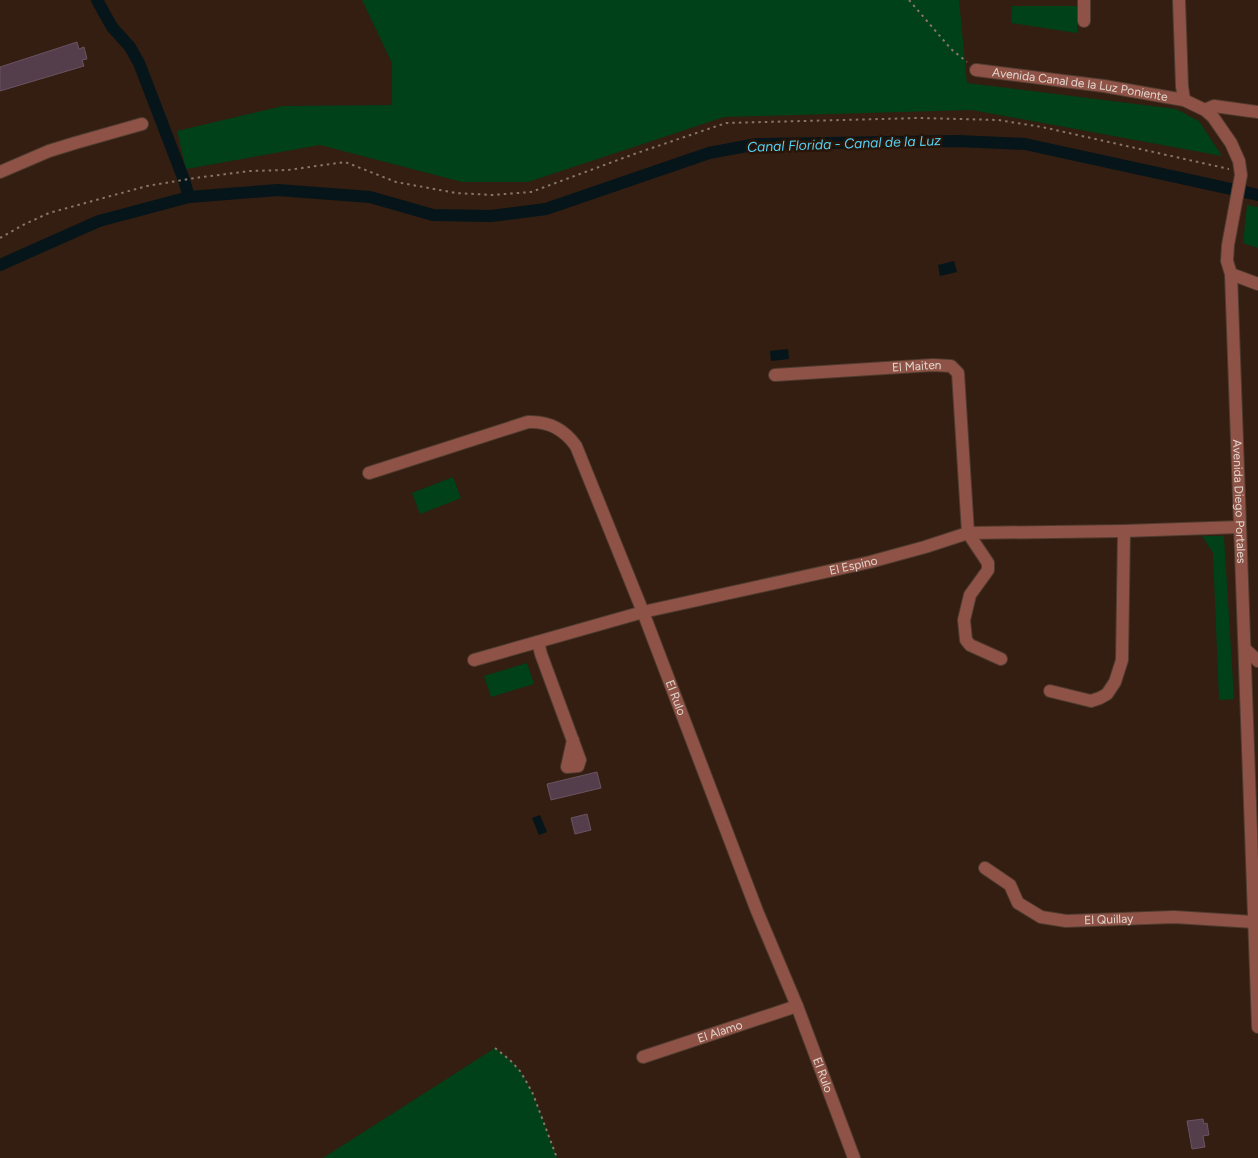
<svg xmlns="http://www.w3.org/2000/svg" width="1258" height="1158" font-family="Figtree,sans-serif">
<rect width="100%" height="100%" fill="#331e11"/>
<g fill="#004119">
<polygon points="362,0 959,0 967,83 1176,109 1199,121 1222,156 972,110 724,117 528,182 462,182 320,145 186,169 177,131 283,106 392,105 392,63"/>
<polygon points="1012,6 1077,6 1077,33 1011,23"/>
<polygon points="1247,205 1258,207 1258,248 1243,243"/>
<polygon points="453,477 461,498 420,514 412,493"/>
<polygon points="1202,536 1224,536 1234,699 1219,700 1213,553"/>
<polygon points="527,663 534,684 491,697 484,676"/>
<polygon points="495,1048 510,1060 520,1071 526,1081 533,1094 557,1158 323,1158"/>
</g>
<g fill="#05151a">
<polygon points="954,261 957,272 940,276 938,265"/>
<polygon points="788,349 789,359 771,361 770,351"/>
<polygon points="540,815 547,832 539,835 532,818"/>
</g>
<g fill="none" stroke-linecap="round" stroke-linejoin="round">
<g stroke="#05151a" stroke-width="12">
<polyline points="97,0 112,27 130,47 139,63 184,180 189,197"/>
<polyline points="0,265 99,221 189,197 278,190 370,197 433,215 491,216 546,209 709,153 757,144 958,141 1025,144 1258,195"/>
</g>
</g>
<g fill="#553e4c" stroke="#6b5361">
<polygon points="77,42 79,49 84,47 87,59 82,60 84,66 0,91 0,67"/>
<polygon points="597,772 601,788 551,800 547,784"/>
<polygon points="587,814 591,830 575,834 571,818"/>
<polygon points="1203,1119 1204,1124 1207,1123 1209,1135 1203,1136 1205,1147 1192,1149 1187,1121"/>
</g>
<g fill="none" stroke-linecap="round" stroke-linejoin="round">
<defs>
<g id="minor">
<polyline points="1084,0 1084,21"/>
<polyline points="1179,0 1182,86 1184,100"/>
<path id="s1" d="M976,70L1104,86L1184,100L1205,110L1213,117L1231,143L1239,161L1241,175L1228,245L1227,261L1231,274L1258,1027"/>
<polyline points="1205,110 1214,106 1258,112"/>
<polyline points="0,172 49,151 75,143 142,124"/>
<polyline points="1231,274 1258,284"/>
<path id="s2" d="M775,375L933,365L951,366L958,373L968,533L988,563V570L970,595L964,620L966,640L970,645L1001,659"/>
<path id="s3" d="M369,473L528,422C549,421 564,429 576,446L643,612L757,911L797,1006L854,1158"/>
<polyline points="538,642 541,654 580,760 578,766 567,767 573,740"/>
<polyline points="1245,649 1258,661"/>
<path id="s4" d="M474,660L643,612L870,562L925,547L968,533L1124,531L1240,527"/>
<polyline points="1050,691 1091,701 1100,698 1107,694 1115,682 1122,660 1124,531"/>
<path id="s5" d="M985,868L1010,885L1018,903L1041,917L1066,921L1174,917L1254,922"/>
<path id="s6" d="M643,1057L797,1006"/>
</g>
</defs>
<use href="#minor" stroke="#4f3b2f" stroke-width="14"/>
<g stroke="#87756a" stroke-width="2" stroke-dasharray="2.5 4" stroke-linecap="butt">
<polyline points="909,0 951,49 967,62"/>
<polyline points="0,238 23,225 49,213 147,186 195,178 250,171 288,170 345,162 396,182 456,193 492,195 531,192 637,153 726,123 919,118 998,120 1042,127 1229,169"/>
<polyline points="495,1048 510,1060 520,1071 526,1081 533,1094 557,1158"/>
</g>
<use href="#minor" stroke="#8e5346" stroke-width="12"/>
</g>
<g text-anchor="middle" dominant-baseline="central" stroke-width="5" stroke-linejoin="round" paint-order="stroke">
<g font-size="12" fill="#e2d4cc" stroke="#291508">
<text stroke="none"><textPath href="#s1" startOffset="105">Avenida Canal de la Luz Poniente</textPath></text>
<text stroke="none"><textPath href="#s2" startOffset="142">El Maiten</textPath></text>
<text stroke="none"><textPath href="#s1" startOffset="638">Avenida Diego Portales</textPath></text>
<text stroke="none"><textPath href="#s4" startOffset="391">El Espino</textPath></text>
<text stroke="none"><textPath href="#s3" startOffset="494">El Rulo</textPath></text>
<text stroke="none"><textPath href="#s5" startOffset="145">El Quillay</textPath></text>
<text stroke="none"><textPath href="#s6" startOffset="81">El Alamo</textPath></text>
<text stroke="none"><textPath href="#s3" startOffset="899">El Rulo</textPath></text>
</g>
<g font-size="14" font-style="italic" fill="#53d0f6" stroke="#291508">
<text transform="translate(844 144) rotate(-2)">Canal Florida - Canal de la Luz</text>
</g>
</g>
</svg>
